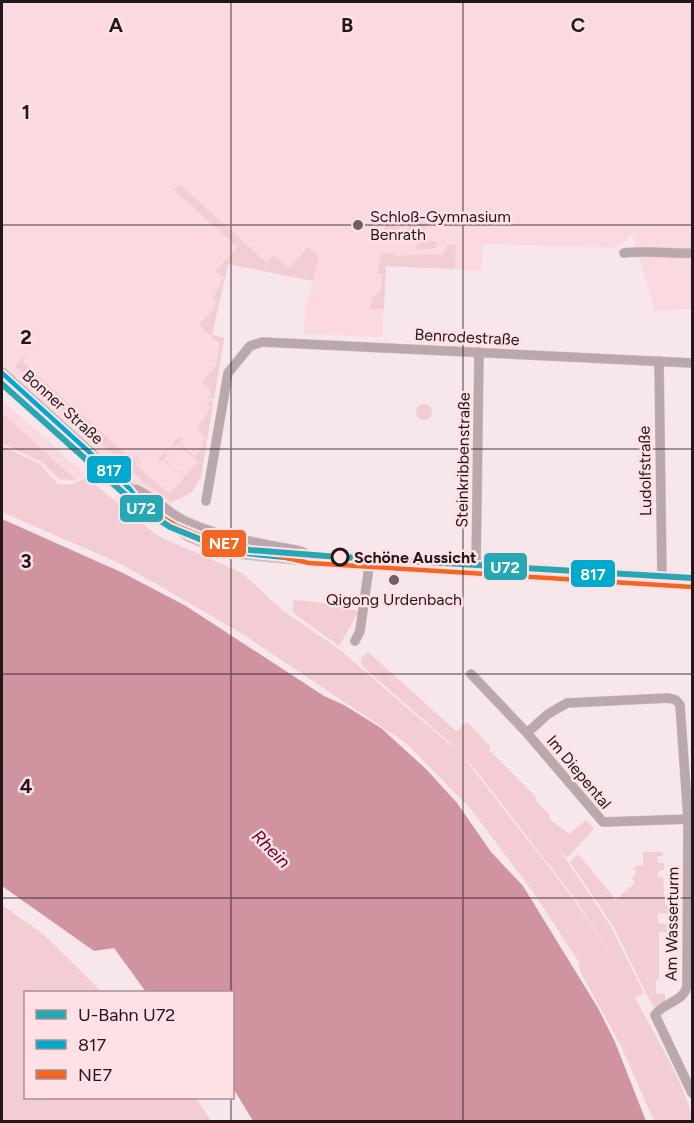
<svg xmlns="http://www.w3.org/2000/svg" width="694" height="1123" font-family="Figtree,sans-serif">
<rect width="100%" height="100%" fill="#f7e7ea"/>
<g fill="#fadae0">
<polygon points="2,2 692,2 692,309 655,311 632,234 617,248 484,244 481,271 386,266 382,337 304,334 305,312 313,281 228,264 212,335 224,338 201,477 191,493 169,505 137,486 2,364"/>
<polygon points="2,400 85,474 76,481 59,480 41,463 2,444"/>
</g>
<g fill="#f2cdd3">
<polygon points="179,184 267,263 274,255 289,268 308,247 319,255 313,281 228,264 212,335 224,338 214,399 208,397 212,392 202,382 216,365 220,344 199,325 214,309 216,301 213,298 224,277 216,271 237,247 174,190"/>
<polygon points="387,220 395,220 397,227 400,227 402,237 399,237 399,241 382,237"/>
<polygon points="409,222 427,222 426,229 414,234 411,230 407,230"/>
<polygon points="427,241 437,242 436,248 414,250 418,243"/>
<path d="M447,245H456L455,269L386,266L384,309H370L372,297L380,293L382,275L377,273L381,254L394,253V256C411,255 425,254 443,255Z"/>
<polygon points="24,356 26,358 23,362 132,460 136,456 139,459 135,464 169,494 184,478 163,460 159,464 158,461 164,453 168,454 164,459 184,477 198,462 178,444 173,448 173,444 178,437 183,438 179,443 195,457 204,447 201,444 205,439 197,428 211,408 206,404 209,401 213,402 201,477 191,493 171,502 146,484 15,366"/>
<circle cx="424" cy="412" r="8"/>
<polygon points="2,413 76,480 59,479 42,462 2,443"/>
<path d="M2,446L40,464L58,484H74L86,477L158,536L242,573L282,610L340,650L461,754L575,901L621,970L576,900L474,768L448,741L362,666L361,659L368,652L456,731L467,722L490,746V751L535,796L536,801L551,816L549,819L569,834L586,820L594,829L567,858L559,849L611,927L644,993L635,998C648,1023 693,1098 692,1121H654L621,1046L580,971L579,962L533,892L470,808L406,743L244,635L160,586L119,563L2,512Z"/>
<polygon points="294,600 316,602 359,611 339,646 292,612"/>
<polygon points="643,852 662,852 663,856 658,856 658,863 664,863 664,870 658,871 658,877 663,877 665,905 671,905 671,914 658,913 658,923 667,924 666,932 659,932 659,980 656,980 656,993 665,994 665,1002 653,1007 613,926 570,862 578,854 616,900 635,883 632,879 636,873 634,867 643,865"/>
<polygon points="2,905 43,934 102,992 26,992 26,1098 196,1098 211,1121 2,1121"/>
</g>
<polygon fill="#d094a0" points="2,519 123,573 186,606 324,696 344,705 381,728 426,769 457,803 491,852 523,886 598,1008 615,1042 646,1121 253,1121 233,1088 232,992 146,992 114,948 94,951 2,886"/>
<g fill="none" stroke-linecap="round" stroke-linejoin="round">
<defs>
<g id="minor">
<path d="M624,253C648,250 669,254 692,253"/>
<polyline points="659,361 662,579"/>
<polyline points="206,501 228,373 250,346 262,342 692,363"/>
<polyline points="476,567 479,352"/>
<polyline points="355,641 360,631 370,560"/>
<polyline points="471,674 527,733 603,822 692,819"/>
<path d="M527,733L548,714L567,703L669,698L676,700L680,705L688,819L687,985C685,1002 663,1002 655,1015L692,1093"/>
</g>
<g id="major">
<polyline points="2,373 130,489 139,501 189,536 228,552 297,559 309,556 692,580"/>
<path d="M136,490C153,498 166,512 183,521C224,540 258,543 301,552L309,556"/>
</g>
</defs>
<use href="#minor" stroke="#cfc3c5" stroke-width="10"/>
<use href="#major" stroke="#cfc3c5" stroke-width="12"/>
<use href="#minor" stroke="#bba8ab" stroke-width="9"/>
<use href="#major" stroke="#bda7ae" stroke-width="10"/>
<defs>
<polyline id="bus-1" points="2,373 130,489 139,501 189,536 228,552 297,559 309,556 692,580"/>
<polyline id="bus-2" points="2,383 126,495 175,525 213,541 309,563 692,587"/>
</defs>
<use href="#bus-1" stroke="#fee0e5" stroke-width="9"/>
<use href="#bus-2" stroke="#fee0e5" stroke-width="9"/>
<use href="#bus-1" stroke="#00a9ce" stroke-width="4.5"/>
<use href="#bus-2" stroke="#f26522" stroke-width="4.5"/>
<defs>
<polyline id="metro-1" points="2,384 139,507 170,527 207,542 250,550 326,556 692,578"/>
</defs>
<use href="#metro-1" stroke="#fee0e5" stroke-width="10"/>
<use href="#metro-1" stroke="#25a8b4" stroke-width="6"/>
</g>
<path fill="none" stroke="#231719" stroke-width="1.5" stroke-opacity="0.55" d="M231,2V992M463,2V1122M2,225H692M2,449H692M2,674H692M2,898H692M231,1098V1122"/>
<g fill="#6d6062" stroke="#fee0e5" stroke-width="2">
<circle cx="358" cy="225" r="6"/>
<circle cx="394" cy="580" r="6"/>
</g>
<circle fill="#fee0e5" stroke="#231719" stroke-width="3" cx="340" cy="557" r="8"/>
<g text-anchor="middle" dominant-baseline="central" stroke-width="5" stroke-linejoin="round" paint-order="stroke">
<g font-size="16" fill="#231719" stroke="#fee0e5" text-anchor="start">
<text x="370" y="216">Schloß-Gymnasium<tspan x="370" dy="18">Benrath</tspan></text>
<text x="394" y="599" text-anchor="middle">Qigong Urdenbach</text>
</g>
<g font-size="16" fill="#231719" stroke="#fee0e5">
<text transform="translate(467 337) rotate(3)">Benrodestraße</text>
<text transform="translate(63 407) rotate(42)">Bonner Straße</text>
<text transform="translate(463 460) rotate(-89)">Steinkribbenstraße</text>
<text transform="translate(645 471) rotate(-91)">Ludolfstraße</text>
<text transform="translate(579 772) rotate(50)">Im Diepental</text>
<text transform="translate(672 924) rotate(-89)">Am Wasserturm</text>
</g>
<g font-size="16" font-weight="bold" fill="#231719" stroke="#fee0e5" text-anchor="start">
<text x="354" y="557">Schöne Aussicht</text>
</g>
<g font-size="18" font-style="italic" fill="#660229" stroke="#fee0e5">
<text transform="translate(271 849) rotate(45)">Rhein</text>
</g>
</g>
<g font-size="20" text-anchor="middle" font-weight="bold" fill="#231719" stroke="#fee0e5" stroke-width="5" stroke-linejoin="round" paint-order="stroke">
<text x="116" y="32">A</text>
<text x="347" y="32">B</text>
<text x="578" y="32">C</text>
<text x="26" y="119">1</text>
<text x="26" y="344">2</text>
<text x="26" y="568">3</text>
<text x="26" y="793">4</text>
</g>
<g stroke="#fee0e5" stroke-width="2">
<rect x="86" y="455" width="46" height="29" rx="6" fill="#00a9ce"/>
<rect x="119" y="494" width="45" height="29" rx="6" fill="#25a8b4"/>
<rect x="201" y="529" width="46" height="29" rx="6" fill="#f26522"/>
<rect x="483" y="552" width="45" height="29" rx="6" fill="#25a8b4"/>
<rect x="570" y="559" width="46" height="29" rx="6" fill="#00a9ce"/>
</g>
<g font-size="16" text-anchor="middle" font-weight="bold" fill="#fff">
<text x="109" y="476">817</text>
<text x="141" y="514">U72</text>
<text x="224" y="549">NE7</text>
<text x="505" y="573">U72</text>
<text x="593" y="580">817</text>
</g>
<rect width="694" height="1123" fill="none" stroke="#231719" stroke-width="6"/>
<rect x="24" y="991" width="210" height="108" fill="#fee0e5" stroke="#a69093" stroke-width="1.5"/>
<rect x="36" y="1010" width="30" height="9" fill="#25a8b4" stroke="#a69093" stroke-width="1.5"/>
<text x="78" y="1021" font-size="18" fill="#231719">U-Bahn U72</text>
<rect x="36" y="1040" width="30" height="9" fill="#00a9ce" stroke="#a69093" stroke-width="1.5"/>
<text x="78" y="1051" font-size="18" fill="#231719">817</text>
<rect x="36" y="1070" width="30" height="9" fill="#f26522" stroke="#a69093" stroke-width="1.5"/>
<text x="78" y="1081" font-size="18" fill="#231719">NE7</text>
</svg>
